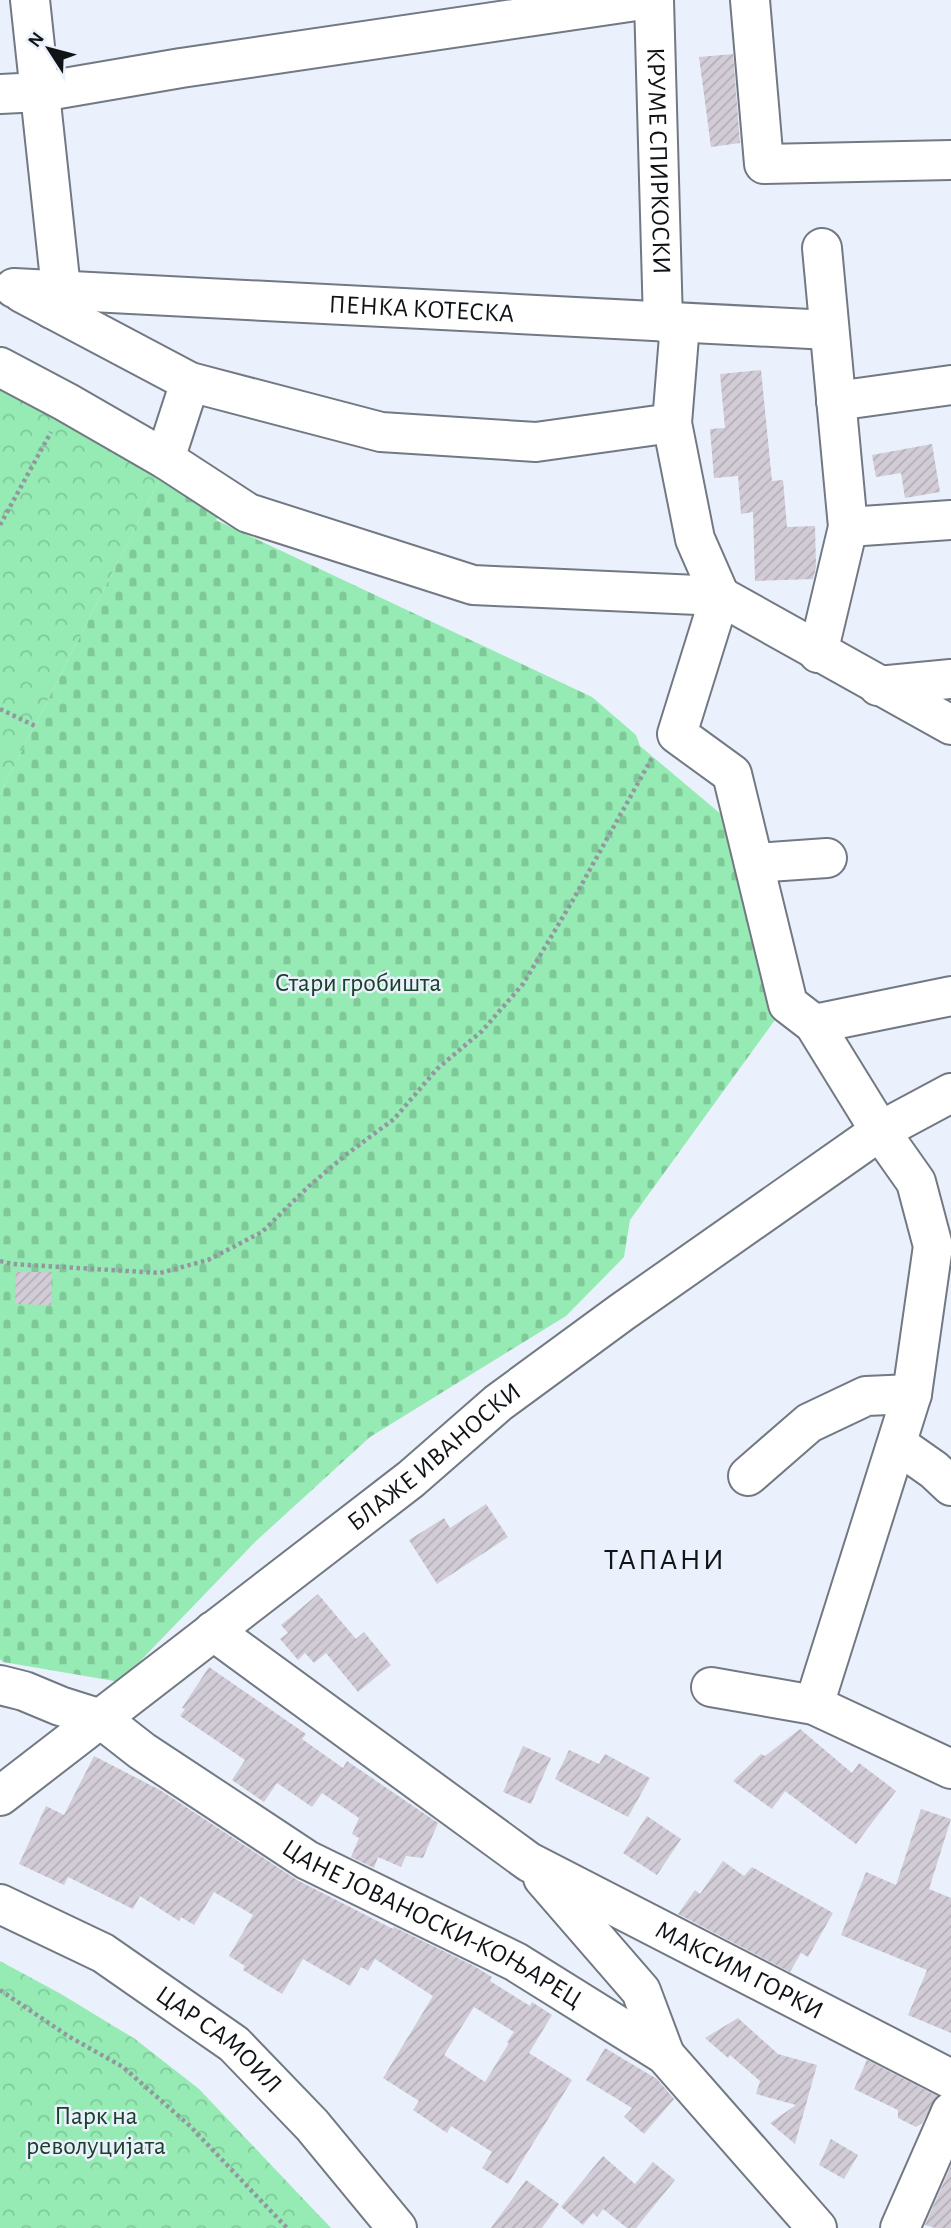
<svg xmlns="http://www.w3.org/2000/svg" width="951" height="2228" font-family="'Alegreya Sans',sans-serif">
<defs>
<pattern id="cemetery-stones" width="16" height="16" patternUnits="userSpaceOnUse" patternTransform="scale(1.75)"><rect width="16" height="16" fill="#95ebb3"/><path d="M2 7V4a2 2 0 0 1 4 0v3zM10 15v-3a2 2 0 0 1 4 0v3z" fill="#7fc999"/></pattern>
<pattern id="park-crowns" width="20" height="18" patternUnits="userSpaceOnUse" patternTransform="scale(1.75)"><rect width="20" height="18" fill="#95ebb3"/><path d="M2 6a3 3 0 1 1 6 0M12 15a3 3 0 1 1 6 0" fill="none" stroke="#7fc999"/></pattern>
<pattern id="building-hatch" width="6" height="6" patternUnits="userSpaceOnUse" patternTransform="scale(1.75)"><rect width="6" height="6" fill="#d2ccd7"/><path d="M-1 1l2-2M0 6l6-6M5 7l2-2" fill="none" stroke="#b3aeb8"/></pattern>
</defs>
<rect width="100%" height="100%" fill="#eaf1fc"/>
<polygon fill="url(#cemetery-stones)" points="166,467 223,509 216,520 592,697 636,735 640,746 728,820 780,1013 630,1220 624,1257 566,1316 370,1437 255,1542 120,1682 3,1662 0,1659 0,794"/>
<g fill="url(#park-crowns)">
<polygon points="0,376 166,467 0,794"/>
<polygon points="0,1961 61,1994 135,2039 199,2089 331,2228 0,2228"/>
</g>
<g fill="url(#building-hatch)" fill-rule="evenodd">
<polygon points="733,54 740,143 711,147 699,57"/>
<polygon points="761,370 772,481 783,480 787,527 815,526 816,567 813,579 755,581 753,512 741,514 738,476 714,478 710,429 725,428 720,374"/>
<polygon points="932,444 940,492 905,498 901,473 876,477 872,455"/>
<polygon points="16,1272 52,1272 51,1305 15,1304"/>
<polygon points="486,1504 508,1537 437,1584 409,1540 444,1518 450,1528"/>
<polygon points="318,1594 356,1639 364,1632 391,1665 358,1692 326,1653 314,1663 305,1653 298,1660 280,1639 288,1633 281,1625"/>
<polygon points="209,1667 306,1734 302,1739 343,1768 347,1761 438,1823 423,1858 406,1856 401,1867 378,1857 374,1868 351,1857 359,1838 352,1834 359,1818 322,1793 312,1807 277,1783 264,1802 232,1780 245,1760 180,1716 185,1709 182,1708"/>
<polygon points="800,1729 852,1773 859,1763 896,1791 856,1844 785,1791 772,1809 733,1781 761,1754 765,1756"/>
<polygon points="523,1746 551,1758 531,1804 503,1792"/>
<polygon points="569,1750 599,1764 605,1754 650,1778 628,1817 555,1779"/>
<path d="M94,1756L160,1790L297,1880L393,1929L394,1927L474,1966L492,1977L490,1981L530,2006L532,2002L552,2015L529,2053L572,2080L508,2184L482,2168L492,2152L451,2126L447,2133L413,2110L419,2101L383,2078L433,1996L375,1959L368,1971L361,1967L350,1986L303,1959L282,1994L243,1970L245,1966L229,1956L253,1915L214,1892L194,1925L181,1917L179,1921L140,1896L133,1909L68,1877L64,1885L19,1864L46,1806L64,1815ZM474,2007L514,2032L507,2042L509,2043L485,2082L444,2055Z"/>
<polygon points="921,1809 951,1819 929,1889 951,1898 951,2033 908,2015 927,1970 841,1935 866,1872 896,1885"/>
<polygon points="647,1816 681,1839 657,1875 623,1853"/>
<polygon points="723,1861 744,1876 752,1867 833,1913 808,1957 801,1953 790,1972 678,1914 695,1890 700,1894"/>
<polygon points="738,2018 778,2054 817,2065 795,2144 770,2123 796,2105 756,2094 760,2081 730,2055 728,2058 705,2038"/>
<polygon points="605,2048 657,2079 674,2099 644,2134 624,2117 632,2108 586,2080"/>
<polygon points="867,2060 937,2096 922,2123 916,2127 898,2118 898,2110 854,2089"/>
<polygon points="831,2139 858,2155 844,2179 819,2165"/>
<polygon points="603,2156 635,2184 653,2162 675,2180 636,2228 627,2228 603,2209 597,2217 593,2213 583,2225 561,2207"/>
<polygon points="951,2166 951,2228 935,2228 925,2225"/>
<polygon points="526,2180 559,2204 542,2228 491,2228"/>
</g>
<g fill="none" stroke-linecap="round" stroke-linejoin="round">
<defs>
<g id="minor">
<polyline points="30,0 61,289 52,309"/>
<path id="s1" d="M654,0L663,322"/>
<polyline points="750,0 764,164 951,160"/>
<polyline points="0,94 41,92 181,68 643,0"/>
<path id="s2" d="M14,288L829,330"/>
<polyline points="22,293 190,382 381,432 536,442 672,423"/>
<polyline points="680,324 672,423 695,539 720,596"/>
<polyline points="0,367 66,402 165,459 248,513 473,585 720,596 951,725"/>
<polyline points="836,401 951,385"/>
<polyline points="165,459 190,382"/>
<polyline points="848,527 951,520"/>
<polyline points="720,596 677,734 732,774 788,1004 814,1024 880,1131 916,1182 933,1246 912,1394 814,1705"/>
<polyline points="818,653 848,527 822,248"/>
<polyline points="878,686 951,679"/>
<polyline points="754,863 827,858"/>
<polyline points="814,1024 951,996"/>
<polyline points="897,1444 934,1470 951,1486"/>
<polyline points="748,1476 809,1423 866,1396 912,1394"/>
<path id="s3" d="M213,1631L529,1862L951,2079"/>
<path id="s4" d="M0,1685L24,1691L60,1706L101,1719L142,1751L307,1860L516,1962L665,2055L817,2228"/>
<polyline points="711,1687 814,1705 951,1769"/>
<path id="s5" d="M0,1796L411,1479L498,1403L622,1312L880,1131L951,1093"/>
<polyline points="543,1878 641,1991 665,2055"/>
<path id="s6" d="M0,1904L103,1953L234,2044L312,2125L397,2228"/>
<polyline points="900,2228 951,2112"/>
</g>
</defs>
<use href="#minor" stroke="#727982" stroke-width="42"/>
<g stroke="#9398a0" stroke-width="4.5" stroke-dasharray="3.5 3.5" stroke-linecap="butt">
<polyline points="0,525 51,432"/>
<polyline points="0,709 35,726"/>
<polyline points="0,1261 12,1264 160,1273 208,1260 262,1232 309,1186 347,1154 394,1119 437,1069 482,1031 523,984 573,900 653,756"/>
<polyline points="0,1990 68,2036 123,2067 190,2126 287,2228"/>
</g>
<use href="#minor" stroke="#fff" stroke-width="38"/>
</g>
<g text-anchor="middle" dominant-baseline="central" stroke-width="5" stroke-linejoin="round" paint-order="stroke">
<g font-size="26" fill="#111417" stroke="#eaf1fc">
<text stroke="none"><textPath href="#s1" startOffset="161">КРУМЕ СПИРКОСКИ</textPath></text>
<text stroke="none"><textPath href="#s2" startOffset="408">ПЕНКА КОТЕСКА</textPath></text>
<text stroke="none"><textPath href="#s5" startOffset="551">БЛАЖЕ ИВАНОСКИ</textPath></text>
<text stroke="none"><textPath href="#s4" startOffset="497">ЦАНЕ ЈОВАНОСКИ-КОЊАРЕЦ</textPath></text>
<text stroke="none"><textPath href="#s3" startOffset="628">МАКСИМ ГОРКИ</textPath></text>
<text stroke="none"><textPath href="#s6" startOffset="259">ЦАР САМОИЛ</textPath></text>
</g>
<g font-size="26" fill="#194029" stroke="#eaf1fc">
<text x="358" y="983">Стари гробишта</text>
<text x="96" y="2116">Парк на<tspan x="96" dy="30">револуцијата</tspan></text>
</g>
<g font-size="30" letter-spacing="2" fill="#111417" stroke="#eaf1fc">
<text x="665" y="1560">ТАПАНИ</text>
</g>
</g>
<g transform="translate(49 49) rotate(306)" stroke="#eaf1fc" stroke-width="5" paint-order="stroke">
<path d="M0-5L12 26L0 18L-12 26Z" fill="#111417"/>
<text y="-10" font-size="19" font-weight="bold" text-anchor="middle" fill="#111417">N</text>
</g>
</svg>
